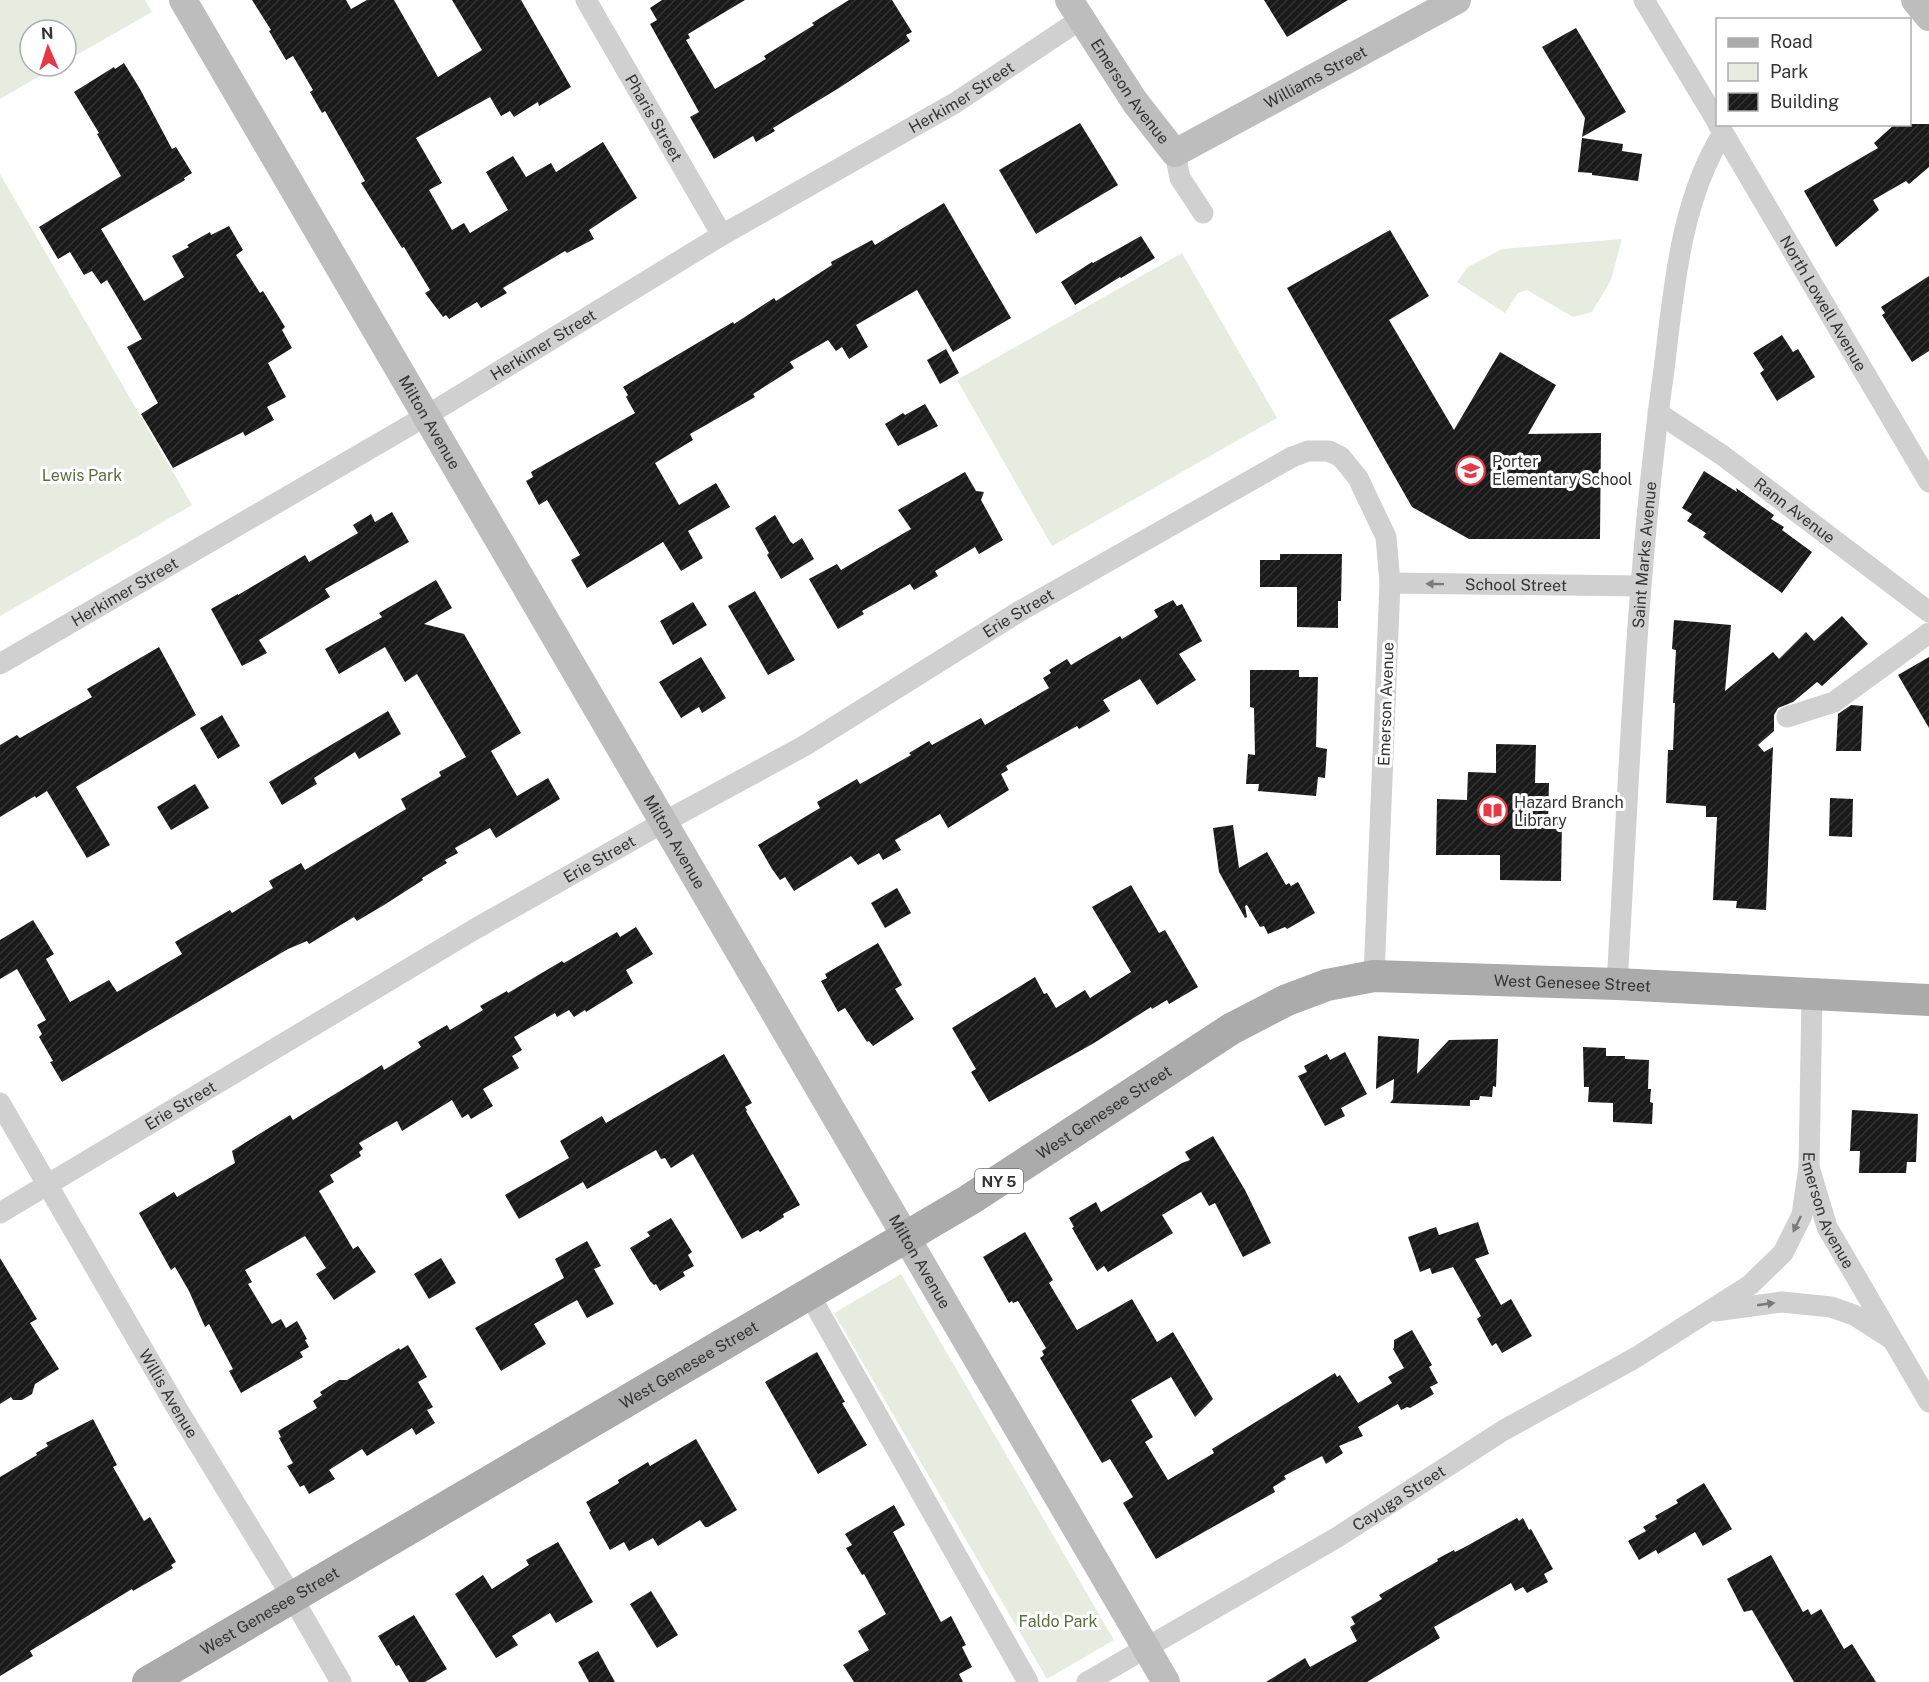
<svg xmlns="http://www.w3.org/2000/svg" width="1929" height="1682" font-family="'Public Sans',sans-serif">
<defs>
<pattern id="building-hatch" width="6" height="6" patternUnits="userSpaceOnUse" patternTransform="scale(1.5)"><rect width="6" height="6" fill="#1a1a1a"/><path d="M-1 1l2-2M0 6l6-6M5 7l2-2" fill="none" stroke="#333"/></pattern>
</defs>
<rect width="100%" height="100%" fill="#fff"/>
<g fill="#e6ecdf">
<polygon points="0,0 145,0 152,12 66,61 66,30 30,30 30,66 57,66 0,99"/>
<polygon points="0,174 192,505 0,616"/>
<polygon points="1622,239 1611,280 1592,312 1573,317 1527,290 1518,293 1505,313 1457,282 1468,267 1502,249"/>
<polygon points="1182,253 1277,418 1052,546 957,380"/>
<polygon points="901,1274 1114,1640 1047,1679 834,1313"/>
</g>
<g fill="url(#building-hatch)">
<polygon points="252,0 346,0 351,9 367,0 394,0 438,77 482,50 452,0 521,0 571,87 539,106 538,102 514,117 510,111 501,116 490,97 416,138 442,183 429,190 452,230 464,223 470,233 508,210 486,172 513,156 526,177 551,163 556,172 603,142 637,198 589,230 594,239 567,253 565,251 503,288 507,293 481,308 477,302 449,319 446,315 443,317 425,293 430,290 404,247 402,248 361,183 365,181 325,111 322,113 310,92 313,90 293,56 286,60 269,31 271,30"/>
<polygon points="662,0 745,0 688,34 690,38 686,40 715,89 766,59 764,56 814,25 812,23 849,0 892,0 912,32 906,35 910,41 839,88 773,128 775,131 756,142 753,136 714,159 690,117 699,112 650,24 657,20 650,8"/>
<polygon points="1264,0 1348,0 1287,37"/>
<polygon points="1576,28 1626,112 1582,137 1585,118 1542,47"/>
<polygon points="124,63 140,89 172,149 176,147 192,173 184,178 185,180 101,229 144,301 184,277 172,256 189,247 187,245 210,232 211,235 229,226 243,250 236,255 260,293 263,291 285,327 282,330 292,348 268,363 286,397 267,407 274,420 245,436 243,432 173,468 141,414 158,403 127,347 142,339 107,280 101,284 92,271 84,275 70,252 58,259 39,227 121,176 97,134 99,133 74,92 114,67 115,69"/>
<polygon points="1080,123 1118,185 1036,234 999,170"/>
<polygon points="1895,124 1929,124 1929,167 1909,184 1906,181 1873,200 1879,210 1836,247 1804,191 1878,148 1874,143"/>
<polygon points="1582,138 1623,144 1622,151 1642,154 1638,181 1592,175 1592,173 1578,172"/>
<polygon points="944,203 1011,318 953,352 917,290 856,325 868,347 849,359 842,347 836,351 828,340 790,362 794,368 753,394 755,397 690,434 693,440 655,463 679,505 716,483 730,507 688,531 703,558 681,571 663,542 587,588 571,560 580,555 547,500 539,505 526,481 533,477 531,472 635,413 626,397 628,395 623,387 733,322 734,324 774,298 776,301 832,265 831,262 872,240 875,245"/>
<polygon points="1390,230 1429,296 1389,320 1454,430 1500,352 1556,385 1528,434 1601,433 1600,539 1469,539 1412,507 1287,288"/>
<polygon points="1141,236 1155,258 1121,278 1120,277 1075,305 1061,282 1092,262 1093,263"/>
<polygon points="1929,276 1929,351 1912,362 1882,315 1885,313 1881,307"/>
<polygon points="1782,335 1793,352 1798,349 1815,377 1777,401 1760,373 1764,370 1753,353"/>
<polygon points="946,349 959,373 940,384 927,360"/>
<polygon points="925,404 938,426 898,446 885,424 903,413 905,415"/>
<polygon points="1704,471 1737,492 1736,488 1774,515 1771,519 1784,527 1782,530 1812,552 1782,593 1703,537 1706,533 1687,521 1692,514 1682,508"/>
<polygon points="965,472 976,491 984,492 981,500 1003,540 979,554 975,547 935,571 938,576 914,590 910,584 862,611 864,614 838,629 809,579 837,564 841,570 911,529 898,510"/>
<polygon points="392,512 409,542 325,589 330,597 259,640 267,653 242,666 211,609 238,594 238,595 305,555 309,562 358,533 353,525 371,514 375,522"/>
<polygon points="775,515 790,541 793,544 802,538 814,559 781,579 767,555 769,553 755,528"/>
<polygon points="1280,554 1342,554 1341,601 1338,601 1338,628 1297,627 1297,587 1260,587 1260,560 1280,560"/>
<polygon points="436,580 452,608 424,624 464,634 521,733 491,751 517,796 548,778 560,799 496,838 490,828 455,848 458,853 445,860 447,863 422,878 423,880 384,905 357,921 354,917 309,944 307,941 288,949 62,1082 50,1062 53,1061 39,1037 42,1034 37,1025 46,1020 17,969 0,979 0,940 33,920 54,954 46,959 70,1002 109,980 117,992 182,954 175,942 230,910 232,913 273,888 269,881 301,863 305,870 406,809 401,799 441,776 439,772 466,757 417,674 405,682 385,647 339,674 325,649 382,617 379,613"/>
<polygon points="755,591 795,660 768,675 728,606"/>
<polygon points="1173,600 1177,606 1182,604 1202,641 1179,654 1196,680 1157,705 1140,679 1103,700 1110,711 1079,729 1077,726 1006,766 1008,770 1001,774 1009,790 948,828 940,814 895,840 901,850 883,860 879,853 858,865 851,856 794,891 785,877 780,880 772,869 758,845 820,808 817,802 857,779 860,784 911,755 909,753 929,741 932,745 981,718 985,725 1049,688 1043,678 1051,673 1049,670 1067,659 1071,665 1120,636 1122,639 1158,617 1154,610"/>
<polygon points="693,602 707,625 673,645 660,621"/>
<polygon points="1842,616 1868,644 1822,686 1817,682 1793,702 1778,708 1774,715 1774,731 1758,745 1764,752 1773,747 1766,910 1736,908 1737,901 1713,900 1717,817 1706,817 1706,806 1666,803 1668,750 1673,750 1675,703 1673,703 1676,650 1672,649 1674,620 1731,625 1725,691 1773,652 1779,659 1806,632 1814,641"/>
<polygon points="159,647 196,715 76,787 110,845 87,858 47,791 36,798 35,796 0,817 0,745 17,735 20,738 92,697 87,689"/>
<polygon points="701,657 726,698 702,713 699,707 681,718 659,682"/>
<polygon points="1929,657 1929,728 1898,675"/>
<polygon points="1250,670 1299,670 1299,677 1318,677 1316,747 1327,749 1325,778 1318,777 1316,796 1258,791 1259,784 1246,784 1248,754 1255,755 1254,708 1250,707"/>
<polygon points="1851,705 1863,706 1861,751 1836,751 1838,714"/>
<polygon points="388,711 401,734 359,759 355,752 314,778 317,784 282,805 269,782"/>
<polygon points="222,715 240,746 218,759 200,728"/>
<polygon points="1496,744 1536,745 1535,783 1549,783 1548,822 1562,822 1561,881 1500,880 1500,855 1436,855 1437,799 1467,800 1468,772 1496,773"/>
<polygon points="195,784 209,808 171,830 157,807"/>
<polygon points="1830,798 1853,799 1852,837 1829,836"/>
<polygon points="1233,825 1239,868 1267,852 1286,885 1289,883 1291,886 1298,882 1315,913 1287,929 1285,927 1268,934 1264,926 1260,927 1247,905 1245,906 1247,917 1245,918 1219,872 1213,828"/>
<polygon points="1131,885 1159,933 1165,930 1198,987 1169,1004 1167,1000 1152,1009 1151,1007 1094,1043 989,1102 971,1072 976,1069 952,1028 1035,977 1044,994 1047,993 1056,1008 1085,990 1090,998 1131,972 1092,907"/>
<polygon points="897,888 911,913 885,928 871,903"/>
<polygon points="636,927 653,954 626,970 633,983 586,1012 585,1010 574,1017 569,1010 557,1017 555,1013 514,1037 522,1050 512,1056 519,1068 483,1089 493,1106 471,1119 468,1114 462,1118 452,1100 402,1131 397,1121 359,1143 363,1149 359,1152 361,1156 330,1175 334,1182 319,1191 353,1249 358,1246 376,1272 334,1300 316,1274 326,1268 305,1236 245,1270 252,1282 248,1284 272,1324 281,1319 286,1328 297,1321 307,1339 305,1340 309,1347 300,1352 303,1357 241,1393 229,1371 233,1369 209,1324 205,1327 189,1291 175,1267 171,1270 139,1213 174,1192 177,1197 235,1163 232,1151 290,1115 293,1120 382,1065 384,1070 421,1047 418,1042 447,1025 450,1030 483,1010 480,1006 507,991 508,993 562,961 564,963 617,932 620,937"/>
<polygon points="878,943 902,985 895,989 914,1019 873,1046 869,1041 867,1042 845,1008 838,1012 821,981 827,978 825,974"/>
<polygon points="1378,1036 1419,1039 1417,1074 1449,1040 1498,1039 1496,1087 1493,1086 1492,1097 1480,1096 1479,1100 1470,1100 1470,1106 1390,1103 1393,1099 1394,1079 1376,1089"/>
<polygon points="1583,1047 1606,1048 1606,1056 1625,1056 1625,1059 1649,1060 1648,1089 1651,1089 1650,1102 1653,1103 1652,1124 1613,1122 1613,1103 1588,1102 1589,1087 1584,1087"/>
<polygon points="1345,1052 1367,1094 1341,1108 1345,1116 1325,1126 1298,1076 1307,1072 1304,1066 1327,1054 1330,1060"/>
<polygon points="724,1054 752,1103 745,1107 747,1110 746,1111 800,1205 783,1214 784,1217 760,1232 758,1230 742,1239 693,1154 671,1168 665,1158 661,1159 656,1150 587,1189 583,1182 519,1219 505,1195 569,1158 560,1141 602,1116 606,1123"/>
<polygon points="1852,1110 1918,1114 1916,1162 1907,1162 1906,1173 1859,1173 1860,1151 1850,1151"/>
<polygon points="1213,1136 1245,1190 1271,1243 1243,1257 1215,1203 1209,1206 1201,1192 1162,1215 1173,1233 1108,1272 1104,1266 1097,1271 1072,1228 1074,1227 1069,1218 1096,1202 1101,1212 1182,1163 1190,1160 1185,1152"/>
<polygon points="671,1218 692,1252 688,1255 694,1266 683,1272 685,1276 660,1291 656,1284 654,1285 650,1281 630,1248 650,1236 647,1232"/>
<polygon points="1478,1222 1489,1254 1475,1259 1501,1305 1511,1299 1532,1336 1502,1353 1496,1343 1492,1346 1477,1319 1481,1316 1453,1267 1432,1274 1430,1268 1420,1272 1408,1237 1436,1227 1439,1235"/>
<polygon points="1025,1232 1053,1280 1049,1283 1077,1330 1132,1299 1157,1342 1173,1332 1213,1399 1195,1417 1171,1377 1131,1400 1153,1437 1145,1442 1168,1480 1214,1453 1212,1449 1335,1373 1337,1377 1340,1375 1358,1403 1392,1383 1388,1377 1404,1368 1393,1349 1394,1348 1394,1340 1412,1330 1432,1365 1429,1367 1438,1383 1430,1387 1434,1394 1410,1408 1407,1407 1401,1410 1398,1404 1358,1427 1363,1436 1339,1446 1343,1453 1326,1464 1322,1456 1284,1476 1286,1479 1273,1487 1275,1492 1156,1559 1123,1503 1133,1497 1110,1459 1102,1463 1040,1358 1044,1355 1042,1351 1046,1348 1018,1301 1013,1303 1012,1301 1009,1303 983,1257"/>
<polygon points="587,1241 601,1266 594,1269 614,1304 587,1318 577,1300 534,1324 546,1344 501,1371 475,1328 564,1278 555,1259"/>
<polygon points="0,1258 37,1319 30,1323 59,1369 35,1384 32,1394 22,1400 13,1400 11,1397 0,1404"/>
<polygon points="441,1258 456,1283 429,1299 414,1274"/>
<polygon points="408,1345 427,1377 418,1382 433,1407 427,1410 435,1423 416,1435 412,1428 367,1456 362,1449 329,1470 335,1479 309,1494 304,1485 300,1487 287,1466 293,1463 279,1438 281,1437 278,1431 317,1408 313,1401 322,1395 320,1392 339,1380 347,1380 399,1348 400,1350"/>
<polygon points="817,1352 845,1402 842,1403 867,1445 818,1474 765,1382"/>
<polygon points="93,1419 117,1465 113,1467 144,1521 150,1517 176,1562 171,1565 173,1568 133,1591 132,1589 30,1651 33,1656 0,1676 0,1477 37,1455 36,1453 48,1446 46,1443"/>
<polygon points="696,1439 737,1510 708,1527 705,1527 700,1520 658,1546 653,1538 629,1551 624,1542 610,1550 589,1512 591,1511 586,1502 619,1483 618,1480 648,1462 650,1466"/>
<polygon points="1704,1483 1732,1529 1703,1546 1695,1532 1658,1554 1656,1550 1639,1560 1628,1541 1646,1531 1643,1527 1657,1519 1655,1516 1678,1503 1676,1500"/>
<polygon points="894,1505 905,1525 893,1532 941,1622 951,1616 966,1645 962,1647 972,1667 959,1674 963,1682 854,1682 843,1665 869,1650 858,1631 886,1614 864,1574 862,1575 846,1548 852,1545 845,1534"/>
<polygon points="1517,1518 1519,1521 1523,1518 1529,1530 1531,1529 1553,1569 1544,1574 1548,1582 1527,1593 1523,1587 1515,1591 1511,1583 1434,1627 1440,1638 1367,1682 1266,1682 1305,1658 1310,1667 1357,1641 1350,1627 1355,1624 1351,1617 1382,1599 1379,1595 1438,1561 1437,1559 1454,1550 1455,1552 1465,1547"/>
<polygon points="558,1542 593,1602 556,1623 550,1613 512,1636 518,1645 496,1658 455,1594 483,1575 492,1589 529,1565 526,1560"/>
<polygon points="1771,1555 1803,1612 1808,1609 1811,1615 1821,1609 1844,1649 1852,1644 1876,1682 1794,1682 1752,1610 1744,1612 1727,1579"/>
<polygon points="651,1591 678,1635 657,1648 630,1604"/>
<polygon points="414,1615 447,1669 425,1682 409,1682 399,1665 396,1666 378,1636"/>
<polygon points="598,1651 615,1682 589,1682 578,1662"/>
</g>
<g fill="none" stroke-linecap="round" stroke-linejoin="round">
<g stroke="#d0d0d0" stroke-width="21">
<path id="s1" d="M586,0L722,235"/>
<polyline points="1644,0 1718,123"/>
<path id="s2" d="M1718,124L1929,482"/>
<polyline points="1175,153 1180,178 1203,213"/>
<path id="s3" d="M1658,413L1722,455L1929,612"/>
<path id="s4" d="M1390,583L1640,586"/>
<path id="s5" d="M0,664L426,416L722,235L955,103L1081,19"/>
<polyline points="1787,717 1834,702 1929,633"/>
<path id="s6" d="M1617,984C1629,779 1636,573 1664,369C1674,289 1680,202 1723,133"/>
<path id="s7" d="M1812,995L1809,1167L1827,1227L1929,1402"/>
<path id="s8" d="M0,1103L178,1410L292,1597L341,1682"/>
<path id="s9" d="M0,1213L475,929L664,822L804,746L1020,611L1292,457L1308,451H1329L1341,457L1358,478L1386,537L1390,583L1374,976"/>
<polyline points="809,1294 1028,1682"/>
<polyline points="1715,1311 1782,1302 1831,1307 1854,1315 1890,1338"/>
<path id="s10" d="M1087,1682L1336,1538L1504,1430L1635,1358L1750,1285L1783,1253L1802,1215L1809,1167"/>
</g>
<g stroke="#bdbdbd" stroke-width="28">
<path id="s11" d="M183,0L1166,1682"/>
<path id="s12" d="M1069,0L1135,102L1175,153L1457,0"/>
<polyline points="1915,0 1929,17"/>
</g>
<path stroke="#ababab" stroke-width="32" id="s13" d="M148,1682L969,1200L1231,1029L1287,1000L1327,985L1374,976L1617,984L1929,1000"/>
</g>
<defs><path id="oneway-solid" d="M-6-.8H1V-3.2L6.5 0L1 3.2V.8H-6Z" transform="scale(1.5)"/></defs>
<g fill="#7a7a7a">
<use href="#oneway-solid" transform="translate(1435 584) rotate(-179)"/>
<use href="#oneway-solid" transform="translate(1797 1224) rotate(116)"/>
<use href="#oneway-solid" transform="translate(1766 1304) rotate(-8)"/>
</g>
<defs>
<symbol id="school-ring" viewBox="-11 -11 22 22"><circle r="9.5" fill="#fff" stroke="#e63946" stroke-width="1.5"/><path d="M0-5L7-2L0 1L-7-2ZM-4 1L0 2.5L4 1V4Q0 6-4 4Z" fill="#e63946"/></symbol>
<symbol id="library-ring" viewBox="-11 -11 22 22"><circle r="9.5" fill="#fff" stroke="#e63946" stroke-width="1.5"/><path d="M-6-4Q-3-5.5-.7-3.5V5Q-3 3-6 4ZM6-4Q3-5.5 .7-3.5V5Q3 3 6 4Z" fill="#e63946"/></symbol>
</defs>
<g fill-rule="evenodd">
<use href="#school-ring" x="1454" y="454" width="33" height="33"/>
<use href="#library-ring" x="1476" y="794" width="33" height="33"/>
</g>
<g text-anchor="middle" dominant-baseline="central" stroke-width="6" stroke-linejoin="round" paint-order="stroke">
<rect fill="#fff" stroke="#707070" stroke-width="1.5" x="975" y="1169" width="48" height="24" rx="4.5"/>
<g font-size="15" font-weight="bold" fill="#333">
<text x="999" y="1181">NY 5</text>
</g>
<g font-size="16" fill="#333" stroke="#fff">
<text stroke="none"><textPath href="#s12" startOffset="346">Williams Street</textPath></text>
<text stroke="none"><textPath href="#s12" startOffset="110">Emerson Avenue</textPath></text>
<text stroke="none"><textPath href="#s5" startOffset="1116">Herkimer Street</textPath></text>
<text stroke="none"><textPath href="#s1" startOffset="136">Pharis Street</textPath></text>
<text stroke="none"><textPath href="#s2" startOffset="208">North Lowell Avenue</textPath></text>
<text stroke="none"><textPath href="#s5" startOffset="630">Herkimer Street</textPath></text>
<text stroke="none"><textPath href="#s11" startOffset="489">Milton Avenue</textPath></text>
<text stroke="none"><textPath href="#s3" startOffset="168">Rann Avenue</textPath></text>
<text stroke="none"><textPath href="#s6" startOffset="430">Saint Marks Avenue</textPath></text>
<text stroke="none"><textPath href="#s4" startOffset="126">School Street</textPath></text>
<text stroke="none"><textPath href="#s5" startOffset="144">Herkimer Street</textPath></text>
<text stroke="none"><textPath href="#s9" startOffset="1182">Erie Street</textPath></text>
<text transform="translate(1386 704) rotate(-88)">Emerson Avenue</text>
<text stroke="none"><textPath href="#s11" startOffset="975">Milton Avenue</textPath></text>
<text stroke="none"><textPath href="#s9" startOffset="696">Erie Street</textPath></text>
<text stroke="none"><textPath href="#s13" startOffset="1617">West Genesee Street</textPath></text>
<text stroke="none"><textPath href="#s9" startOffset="210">Erie Street</textPath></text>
<text stroke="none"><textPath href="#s13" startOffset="1113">West Genesee Street</textPath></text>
<text stroke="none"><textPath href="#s7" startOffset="219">Emerson Avenue</textPath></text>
<text stroke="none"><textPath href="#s11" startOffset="1461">Milton Avenue</textPath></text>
<text stroke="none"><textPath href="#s13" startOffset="627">West Genesee Street</textPath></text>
<text stroke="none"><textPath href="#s8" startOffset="336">Willis Avenue</textPath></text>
<text stroke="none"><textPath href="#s10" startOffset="362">Cayuga Street</textPath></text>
<text stroke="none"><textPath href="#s13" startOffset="141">West Genesee Street</textPath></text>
</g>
<g font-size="16" fill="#333" stroke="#fff" text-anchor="start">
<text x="1492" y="461">Porter<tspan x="1492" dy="18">Elementary School</tspan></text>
<text x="1514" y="802">Hazard Branch<tspan x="1514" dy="18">Library</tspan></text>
</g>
<g font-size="16" fill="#56703f" stroke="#fff">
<text x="82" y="475">Lewis Park</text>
<text x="1058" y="1621">Faldo Park</text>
</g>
</g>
<rect x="1716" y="18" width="195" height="108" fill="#ffffff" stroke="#adadad" stroke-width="1.5"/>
<rect x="1728" y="38" width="30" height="9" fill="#ababab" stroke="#adadad" stroke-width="1.5"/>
<text x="1770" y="48" font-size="18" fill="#333333">Road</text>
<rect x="1728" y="63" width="30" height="18" fill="#e6ecdf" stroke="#adadad" stroke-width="1.5"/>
<text x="1770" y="78" font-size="18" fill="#333333">Park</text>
<rect x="1728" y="93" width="30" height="18" fill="url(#building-hatch)" stroke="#adadad" stroke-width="1.5"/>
<text x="1770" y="108" font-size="18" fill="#333333">Building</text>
<g transform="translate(48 48) rotate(357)"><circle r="28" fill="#ffffff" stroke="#adadad" stroke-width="1.5"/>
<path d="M0-4.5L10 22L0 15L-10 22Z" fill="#e63946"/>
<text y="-9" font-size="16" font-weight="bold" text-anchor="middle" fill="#333333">N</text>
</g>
</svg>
